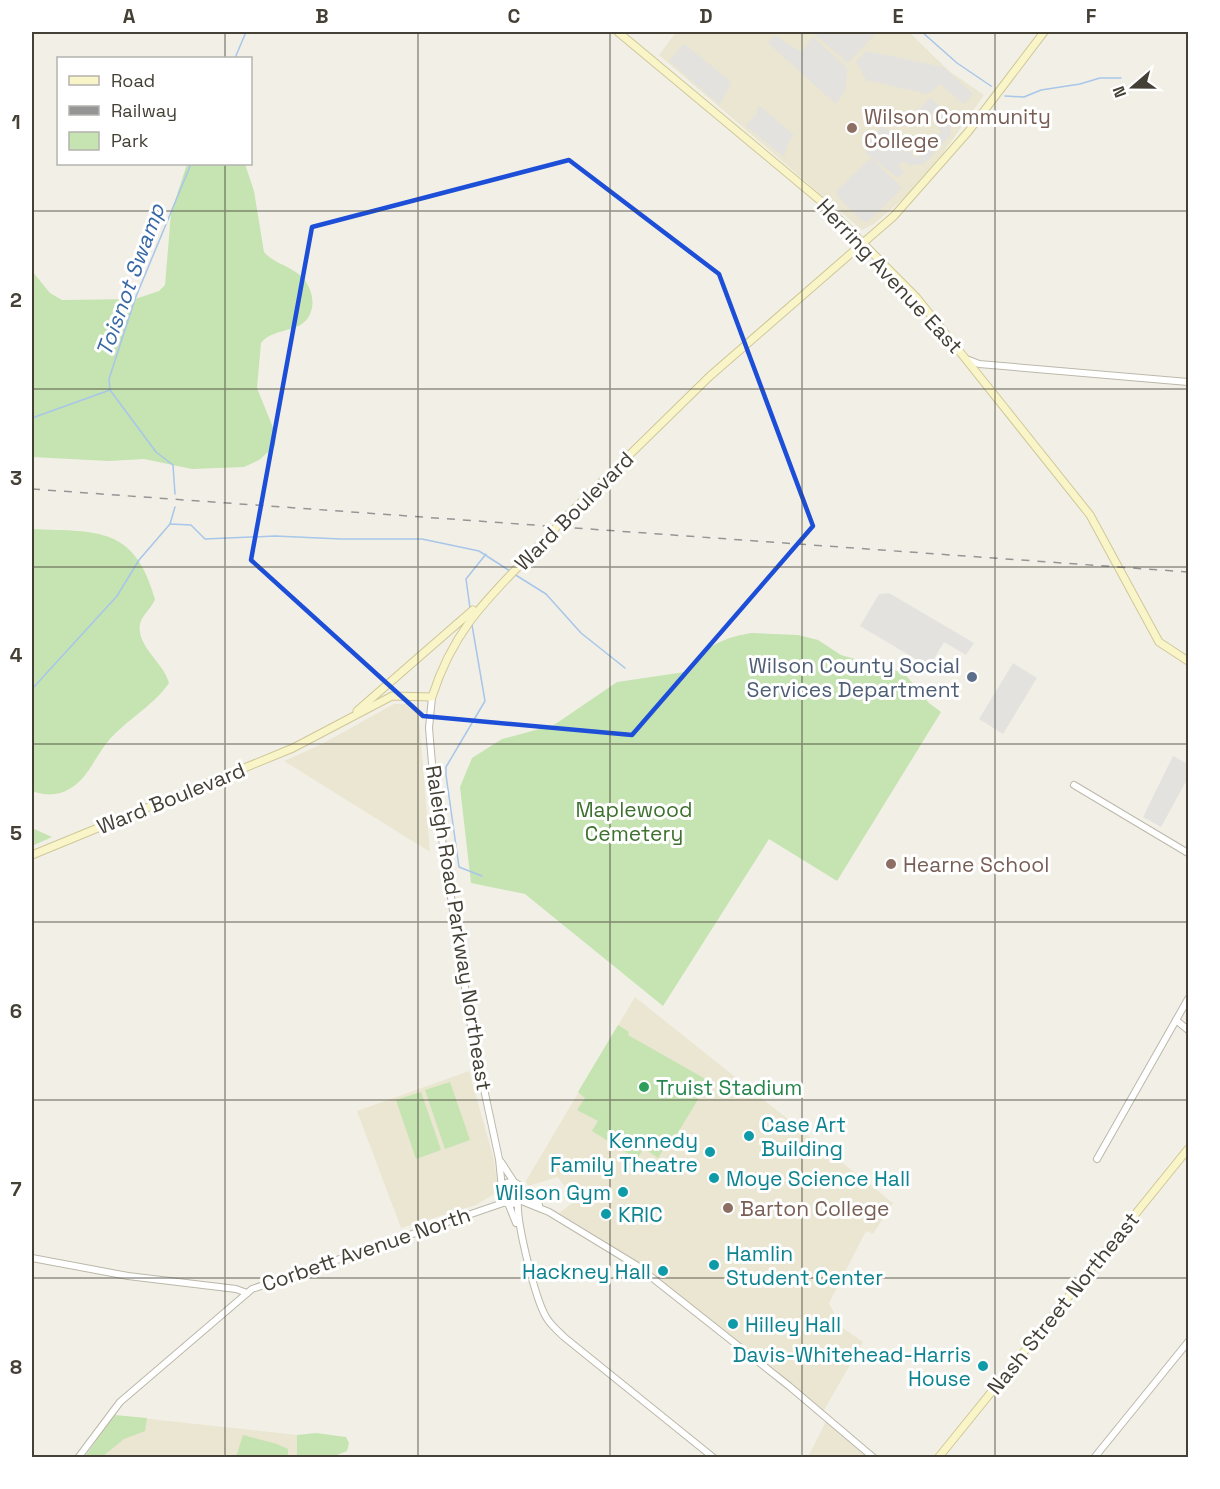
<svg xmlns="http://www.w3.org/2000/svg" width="1220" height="1489" font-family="'Space Grotesk',sans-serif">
<rect width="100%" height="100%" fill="#f2f0e6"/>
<g fill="#eae6d1">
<polygon points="676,32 909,32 949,71 984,95 943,153 903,199 874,224 862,230 659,55"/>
<polygon points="394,704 414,704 419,717 430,852 284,761 320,745"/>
<polygon points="635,997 893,1203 873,1234 866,1231 829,1303 840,1326 863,1342 823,1412 674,1290 614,1247 559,1213 575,1201 558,1177 528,1186 526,1181"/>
<polygon points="469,1071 494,1160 498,1188 494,1194 476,1205 401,1228 357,1111"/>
<polygon points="114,1415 297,1435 297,1457 92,1458"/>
<polygon points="826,1421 868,1457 808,1457"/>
</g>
<g fill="#c6e3b2">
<path d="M187,164H245L254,191L264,252C274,264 292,266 303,278C310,286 314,298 312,308C306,336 275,325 261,343L257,388L276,435L275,446L259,460L244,467L192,469L144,459L109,461L32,457V271L50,293L62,300L135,299L159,291L165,285L171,213Z"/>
<path d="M32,529C99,532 134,526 155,599C152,608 142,615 140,624C136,646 164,663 169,683C151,709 121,722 103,748C93,762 86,779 71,788C58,796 46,796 32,791Z"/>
<path d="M751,633L798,635L818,640L841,655L904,673L929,703L941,712L837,881L769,839L663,1006L525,894L471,883L460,787L472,758L502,739L554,725L617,682L685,672C707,647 717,639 751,633Z"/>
<polygon points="32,828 52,837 32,846"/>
<polygon points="618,1025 629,1032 628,1035 709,1081 668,1149 665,1147 658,1158 644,1148 637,1159 592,1131 598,1121 577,1110 585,1098 578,1092"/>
<polygon points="450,1082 470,1140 445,1149 425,1090"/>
<polygon points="421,1092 441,1150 416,1159 396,1100"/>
<polygon points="114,1415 147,1418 145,1431 124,1439 102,1457 84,1458"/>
<polygon points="316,1433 346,1437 349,1443 347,1451 332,1457 297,1457 297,1435"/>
<polygon points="243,1435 277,1444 288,1449 288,1457 236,1457"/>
</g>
<g fill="#e3e2de">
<polygon points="812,32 877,32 848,63"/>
<polygon points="774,35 801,52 813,37 847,68 846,88 836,104 768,43"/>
<polygon points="684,44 731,82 720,105 669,61"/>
<polygon points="867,51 943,67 973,94 964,104 940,84 928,94 866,80 856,61"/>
<polygon points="930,98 940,106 924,123 914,115"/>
<polygon points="760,106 794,135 788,142 784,157 745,125 757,114 757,107"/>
<polygon points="942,114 948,114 950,118 951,134 924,164 910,165 903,161 898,166 904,171 898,178 866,153 869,140 883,126 906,146 913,156 919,157 941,132 936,121"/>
<polygon points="871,158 902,188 868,222 861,220 838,197 837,190"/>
<polygon points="889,593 974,643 966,655 944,642 929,667 860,626 879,594"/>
<polygon points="1013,663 1037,678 1003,734 979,719"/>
<polygon points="1173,756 1188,764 1188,778 1161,827 1143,817"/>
</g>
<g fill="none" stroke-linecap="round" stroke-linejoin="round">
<g stroke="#a7c6ea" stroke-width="1.5">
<polyline points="922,32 957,63 991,86"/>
<polyline points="235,58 246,32"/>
<polyline points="1005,96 1024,97 1041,90 1080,84 1100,78 1121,78"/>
<polyline points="32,418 110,390"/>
<polyline points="175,494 173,465 156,452 110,390 109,379 135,299 191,164"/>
<polyline points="170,524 191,525 205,539 275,536 341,539 422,539 479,551 510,571"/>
<polyline points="514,574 546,594 581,633 625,668"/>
<polyline points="470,608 466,579 486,554"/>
<polyline points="472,625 485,701 446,767 446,775 459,867 482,876"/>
<polyline points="32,689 117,596 139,560 170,524 175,507"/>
</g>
<defs>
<g id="tertiary">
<polyline points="969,360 979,364 1188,382"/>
<polyline points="432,697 429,728 434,787 472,1033 499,1159 502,1188"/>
<polyline points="1074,785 1188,853"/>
<polyline points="1176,1020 1188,1030"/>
<polyline points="1097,1159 1188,999"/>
<polyline points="501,1162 514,1182"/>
<circle cx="511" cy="1193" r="11"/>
<polyline points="522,1189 539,1205"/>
<polyline points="519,1200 549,1212 636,1265 789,1386 874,1458"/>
<path d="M518,1201C516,1221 536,1304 548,1320C552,1326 559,1332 564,1337L714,1458"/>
<polyline points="508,1203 516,1223"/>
<polyline points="32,1258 128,1276 236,1289 247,1293"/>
<polyline points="78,1458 120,1402 252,1289 506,1202"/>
<polyline points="1094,1458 1188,1342"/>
</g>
<g id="secondary">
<polyline points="618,32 822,202 917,298 1090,515 1159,642 1188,661"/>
<polyline points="569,514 710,376 894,216 968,132 1044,32"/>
<polyline points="357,711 473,610"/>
<path d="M32,855L293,748L392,696L432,697C455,624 494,593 544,540"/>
<polyline points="938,1458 1188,1149"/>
</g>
</defs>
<use href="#tertiary" stroke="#bcb8aa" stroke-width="8"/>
<use href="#secondary" stroke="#cec799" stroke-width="9"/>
<use href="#tertiary" stroke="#fff" stroke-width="6"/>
<use href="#secondary" stroke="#faf5c8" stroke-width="7"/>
<polyline stroke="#959595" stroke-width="1.5" stroke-dasharray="8 8" stroke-linecap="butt" points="32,489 1188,572"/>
<defs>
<polyline id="secondary-bridge" points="544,540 569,514"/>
</defs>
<use href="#secondary-bridge" stroke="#cec799" stroke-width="9" stroke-linecap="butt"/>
<use href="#secondary-bridge" stroke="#faf5c8" stroke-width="7"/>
</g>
<path fill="none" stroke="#1d4ed8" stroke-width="4.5" stroke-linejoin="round" d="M569,160L719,274L813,526L632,735L423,716L251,560L312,227Z"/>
<path fill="none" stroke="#444036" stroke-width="1.5" stroke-opacity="0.55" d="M225,32V58M418,32V1458M610,32V1458M802,32V1458M995,32V1458M225,164V1458M32,211H1188M32,389H1188M32,567H1188M32,744H1188M32,922H1188M32,1100H1188M32,1278H1188"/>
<g fill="#8d6e63" stroke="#fff" stroke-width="2">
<circle cx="852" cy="128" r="6"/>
<circle cx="891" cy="864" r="6"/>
<circle cx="728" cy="1208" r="6"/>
</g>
<circle fill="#5c6f8a" stroke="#fff" stroke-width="2" cx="972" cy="677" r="6"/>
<circle fill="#2e9e5b" stroke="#fff" stroke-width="2" cx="644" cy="1087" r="6"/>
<g fill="#0f9aa8" stroke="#fff" stroke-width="2">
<circle cx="749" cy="1136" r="6"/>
<circle cx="710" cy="1152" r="6"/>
<circle cx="714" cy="1178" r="6"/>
<circle cx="623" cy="1192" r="6"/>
<circle cx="606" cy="1214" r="6"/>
<circle cx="714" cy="1265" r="6"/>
<circle cx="663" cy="1271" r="6"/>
<circle cx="733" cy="1324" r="6"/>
<circle cx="983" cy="1366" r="6"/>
</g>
<g text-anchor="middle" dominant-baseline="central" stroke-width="6" stroke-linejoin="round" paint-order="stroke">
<g font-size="21" fill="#785e54" stroke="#fff" text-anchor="start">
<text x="864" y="116">Wilson Community<tspan x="864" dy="24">College</tspan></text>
<text x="903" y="864">Hearne School</text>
<text x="740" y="1208">Barton College</text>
</g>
<g font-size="21" fill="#444036" stroke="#fff">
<text transform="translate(890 276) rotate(47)">Herring Avenue East</text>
<text transform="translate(574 511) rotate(-45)">Ward Boulevard</text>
<text transform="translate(171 798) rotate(-22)">Ward Boulevard</text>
<text transform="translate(459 928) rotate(81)">Raleigh Road Parkway Northeast</text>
<text transform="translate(366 1249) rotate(-19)">Corbett Avenue North</text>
<text transform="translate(1063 1303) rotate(-51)">Nash Street Northeast</text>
</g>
<g font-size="21" fill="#4e5e75" stroke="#fff" text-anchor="end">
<text x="960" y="665">Wilson County Social<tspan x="960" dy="24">Services Department</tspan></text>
</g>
<g font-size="21" fill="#3e712e" stroke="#fff">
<text x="634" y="809">Maplewood<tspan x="634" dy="24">Cemetery</tspan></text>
</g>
<g font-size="21" fill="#27864d" stroke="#fff" text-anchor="start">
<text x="656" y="1087">Truist Stadium</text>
</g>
<g font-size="21" fill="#0d838f" stroke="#fff" text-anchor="start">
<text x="761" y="1124">Case Art<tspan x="761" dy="24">Building</tspan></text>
<text x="698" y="1140" text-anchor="end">Kennedy<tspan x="698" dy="24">Family Theatre</tspan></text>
<text x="726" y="1178">Moye Science Hall</text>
<text x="611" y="1192" text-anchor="end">Wilson Gym</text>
<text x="618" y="1214">KRIC</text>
<text x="726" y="1253">Hamlin<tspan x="726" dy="24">Student Center</tspan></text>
<text x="651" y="1271" text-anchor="end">Hackney Hall</text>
<text x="745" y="1324">Hilley Hall</text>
<text x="971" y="1354" text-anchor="end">Davis-Whitehead-Harris<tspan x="971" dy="24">House</tspan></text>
</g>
<g font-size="22" font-style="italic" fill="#3869a7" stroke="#fff">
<text transform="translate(130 280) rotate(-70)">Toisnot Swamp</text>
</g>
</g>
<rect width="1220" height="1489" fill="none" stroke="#ffffff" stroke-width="66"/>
<rect x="57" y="57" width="195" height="108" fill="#ffffff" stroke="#b4b3af" stroke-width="1.5"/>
<rect x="69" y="76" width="30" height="9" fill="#faf5c8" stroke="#b4b3af" stroke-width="1.5"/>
<text x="111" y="87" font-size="18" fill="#444036">Road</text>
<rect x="69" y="106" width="30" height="9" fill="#959595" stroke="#b4b3af" stroke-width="1.5"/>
<text x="111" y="117" font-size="18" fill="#444036">Railway</text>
<rect x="69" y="132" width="30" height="18" fill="#c6e3b2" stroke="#b4b3af" stroke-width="1.5"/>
<text x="111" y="147" font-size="18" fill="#444036">Park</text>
<g transform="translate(1133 87) rotate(250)" stroke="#ffffff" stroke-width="4.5" paint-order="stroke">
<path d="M0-4.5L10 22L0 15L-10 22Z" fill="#444036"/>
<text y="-9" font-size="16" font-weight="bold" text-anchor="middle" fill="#444036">N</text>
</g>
<rect x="33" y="33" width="1154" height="1423" fill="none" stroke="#444036" stroke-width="2"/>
<g font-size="20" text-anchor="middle" font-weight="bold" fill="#444036">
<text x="129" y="23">A</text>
<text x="322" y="23">B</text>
<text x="514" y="23">C</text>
<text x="706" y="23">D</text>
<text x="898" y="23">E</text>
<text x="1091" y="23">F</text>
<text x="16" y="129">1</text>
<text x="16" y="307">2</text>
<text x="16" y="485">3</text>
<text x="16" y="662">4</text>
<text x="16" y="840">5</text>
<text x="16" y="1018">6</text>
<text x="16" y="1196">7</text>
<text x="16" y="1374">8</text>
</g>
</svg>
